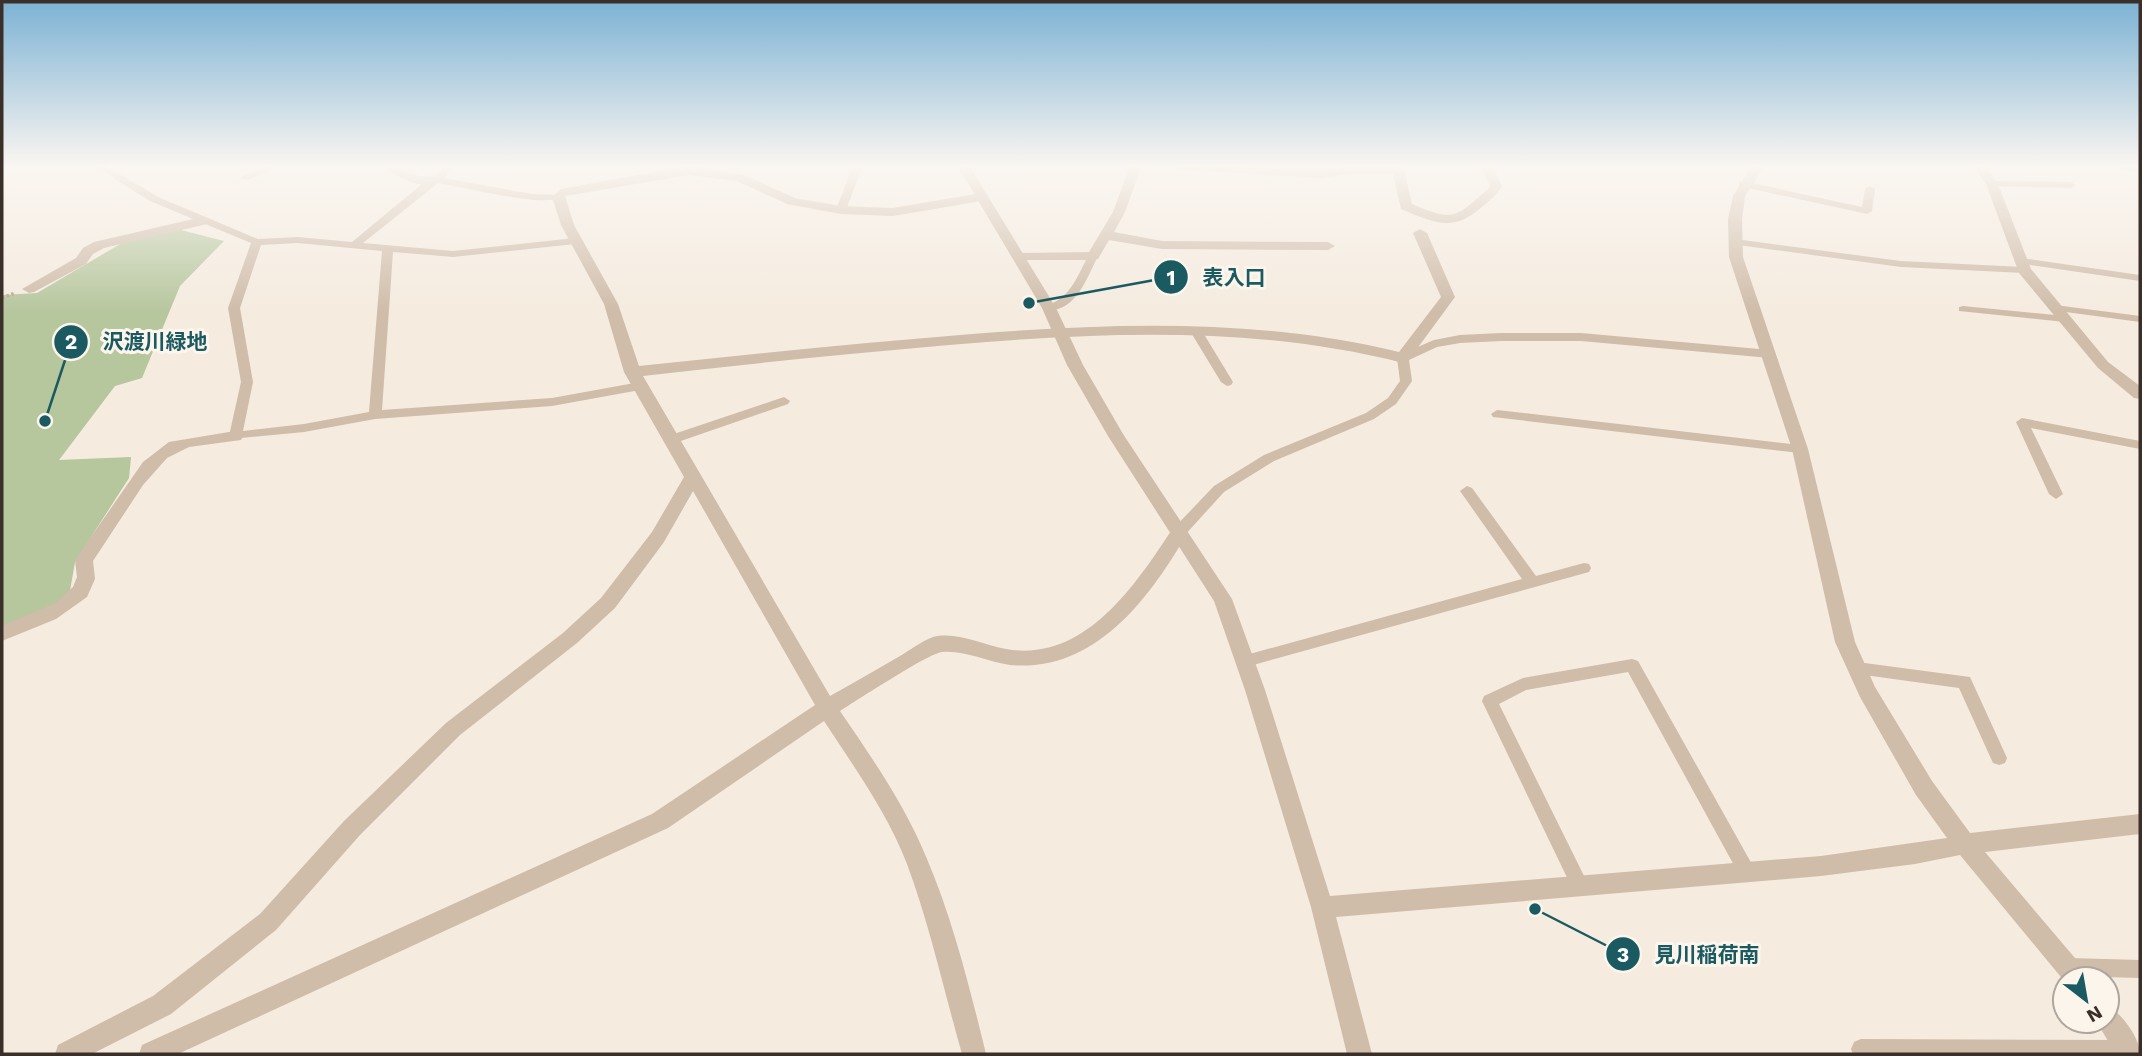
<svg xmlns="http://www.w3.org/2000/svg" width="2142" height="1056" font-family="'Work Sans','Noto Sans JP',sans-serif">
<rect width="100%" height="100%" fill="#f5ebdf"/>
<polygon fill="#b6c69d" points="173,228 224,241 180,286 142,378 115,386 59,460 131,457 129,478 75,562 70,591 53,610 2,631 2,295 37,293 127,240"/>
<g fill="none" stroke-linecap="round" stroke-linejoin="round">
<polyline stroke="#bba693" stroke-width="3.5" stroke-dasharray="2.5 2.5" stroke-linecap="butt" points="2,298 15,293"/>
<g fill="#cfbca9" fill-rule="evenodd">
<path d="M93,165H105L158,197L258,239L298,237L352,242L422,184L433,178L446,165H456L444,178L532,194L562,195L563,197C546,208 462,187 438,183L363,243L453,251L575,238L580,241L575,244L453,257L393,252L382,410L552,398L640,382L646,386L640,390L552,406L375,419L304,432L230,439L229,436L241,382L228,308L251,243L150,201ZM298,243L382,251L369,412L304,424L243,431L253,382L240,308L261,245Z"/>
<polygon points="268,165 281,165 248,180 239,178"/>
<polygon points="853,165 863,165 846,210 841,213 837,212 836,210"/>
<polygon points="1743,181 1862,207 1865,189 1870,186 1875,189 1872,211 1867,214 1739,186 1739,182"/>
<polygon points="1992,181 2071,182 2076,185 2071,188 1988,186 1988,182"/>
<polygon points="1735,239 1901,261 2024,267 2030,270 2024,273 1901,267 1731,244 1730,242"/>
<path d="M1093,253L1098,256C1087,278 1075,314 1045,310V306C1070,299 1077,277 1088,256Z"/>
<polygon points="2021,258 2140,275 2140,281 2017,263 2016,261"/>
<polygon points="2055,305 2140,316 2140,322 2051,310 2051,306"/>
<polygon points="1963,306 2065,316 2071,319 2065,322 1959,311 1959,307"/>
<polygon points="1196,327 1202,331 1233,382 1231,385 1227,386 1221,382 1190,331"/>
<polygon points="1501,333 1581,333 1770,350 1776,354 1770,358 1581,341 1501,341 1460,343 1437,347 1409,360 1412,381 1396,404 1374,419 1274,461 1224,492 1184,536 1174,536 1172,532 1174,528 1214,486 1264,455 1366,413 1388,398 1400,381 1397,358 1399,355 1434,340 1460,335"/>
<polygon points="784,397 790,401 788,404 675,443 670,444 664,440 665,437"/>
<polygon points="1497,410 1800,445 1807,449 1800,453 1493,417 1491,414"/>
<polygon points="2022,418 2140,441 2140,449 2031,428 2063,494 2056,499 2049,494 2016,422"/>
<polygon points="1467,486 1472,488 1536,576 1584,563 1589,564 1591,568 1589,572 1246,667 1241,665 1238,661 1241,657 1246,655 1522,579 1460,491"/>
<polygon points="1632,659 1638,661 1753,866 1756,872 1753,878 1747,880 1741,878 1628,672 1526,690 1499,704 1589,886 1586,892 1580,894 1574,892 1482,701 1484,696 1523,678"/>
<polygon points="1857,662 1970,677 2007,758 2005,763 1999,765 1993,763 1959,688 1857,674 1851,672 1849,668 1851,664"/>
<polygon points="2069,958 2140,960 2140,978 2069,976 2062,974 2059,967 2062,960"/>
<polygon points="1861,1039 2128,1040 2135,1043 2138,1050 2136,1054 1853,1054 1851,1049 1854,1042"/>
</g>
<g fill="#cfbca9" fill-rule="evenodd">
<path d="M383,165C401,164 406,175 421,176C430,177 436,175 443,180C426,193 397,178 383,165Z"/>
<path d="M691,165H706L702,169L744,175L795,198L841,206L893,208L981,193L987,197L981,201L893,216L841,214L787,204L737,181L689,175L565,196L574,225L618,304L639,366C750,354 861,343 972,334C1116,323 1258,318 1399,352L1441,297L1413,233L1420,229L1427,233L1455,297L1408,361L1403,363C1253,325 1102,332 949,345C847,354 745,364 643,376L830,696C854,683 877,669 900,656C910,650 922,641 933,637C957,631 983,645 1006,649C1085,663 1136,584 1173,528L1179,526L1188,532C1150,598 1095,673 1010,665C987,662 966,650 942,652C929,653 856,701 840,711C872,758 905,805 927,859C953,920 970,989 986,1054H962C944,991 930,926 907,864C887,812 854,767 824,721L668,828L178,1054H139L142,1045L652,814L815,705L693,491L664,542L615,608L577,643L460,735L360,835L276,930L171,1014L92,1054H55L58,1045L153,996L260,914L344,821L446,723L563,633L601,598L652,532L684,477L624,372L604,304L561,225L552,197L561,189Z"/>
<polygon points="1130,165 1142,165 1125,212 1114,232 1162,241 1328,242 1335,246 1328,250 1162,249 1109,240 1098,259 1093,260 1014,260 1014,254 1019,253 1089,252 1113,212"/>
<path d="M1167,165C1225,162 1285,175 1343,167V165L1398,166L1404,170L1412,204C1454,222 1455,218 1488,189L1490,186L1480,165H1492L1502,186C1497,194 1491,200 1483,206C1453,233 1435,223 1401,209L1393,174H1349L1321,178L1173,169Z"/>
<polygon points="1973,165 1985,165 1998,184 2031,269 2108,362 2140,386 2140,399 2134,398 2098,368 2019,273 1986,184"/>
<polygon points="2112,165 2140,165 2140,173 2114,168"/>
<polygon points="202,217 209,221 207,224 104,248 93,254 86,264 34,292 29,293 22,289 76,258 83,248 94,242"/>
<polygon points="235,431 243,436 241,440 189,447 167,458 143,485 93,561 95,579 87,597 56,619 2,641 2,626 55,603 73,587 77,577 75,560 143,462 169,442"/>
</g>
<g fill="#cfbca9" fill-rule="evenodd">
<polygon points="957,165 969,165 1056,308 1083,365 1123,434 1232,599 1265,690 1330,896 1821,856 1947,838 1916,795 1860,697 1835,642 1792,449 1729,257 1728,219 1733,196 1752,165 1765,165 1745,196 1742,219 1743,257 1808,449 1855,642 1875,687 1932,781 1970,833 2140,814 2140,834 1985,852 2086,971 2090,979 2065,979 2065,982 1960,855 1915,864 1821,876 1336,917 1372,1054 1347,1054 1311,907 1245,690 1214,601 1108,436 1067,365 1042,308"/>
<path d="M2107,1006C2121,1012 2140,1038 2140,1054H2116L2096,1021H2107Z"/>
</g>
</g>
<linearGradient id="sky" x2="0" y2="1"><stop stop-color="#7cb2d4"/><stop offset="0.53" stop-color="#faf6f1"/><stop offset="1" stop-color="#faf6f1" stop-opacity="0"/></linearGradient>
<rect width="2142" height="313" fill="url(#sky)"/>
<path fill="none" stroke="#1b5a61" stroke-width="2.5" d="M1029 303L1171 277M45 421L71 342M1535 909L1623 954"/>
<g fill="#1b5a61" stroke="#fcf5ec" stroke-width="2.5">
<circle cx="1029" cy="303" r="7"/>
<circle cx="45" cy="421" r="7"/>
<circle cx="1535" cy="909" r="7"/>
<circle cx="1171" cy="277" r="18"/>
<circle cx="71" cy="342" r="18"/>
<circle cx="1623" cy="954" r="18"/>
</g>
<g font-size="21" text-anchor="middle" font-weight="bold" fill="#fff">
<text x="1171" y="285">1</text>
<text x="71" y="349">2</text>
<text x="1623" y="962">3</text>
</g>
<g font-size="21" text-anchor="middle" font-weight="bold" fill="#1b5a61" stroke="#fcf5ec" stroke-width="6" stroke-linejoin="round" paint-order="stroke">
<text x="1234" y="285">表入口</text>
<text x="155" y="349">沢渡川緑地</text>
<text x="1707" y="962">見川稲荷南</text>
</g>
<rect width="2142" height="1056" fill="none" stroke="#3b3029" stroke-width="7"/>
<g transform="translate(2086 1000) rotate(149)"><circle r="33" fill="#fcf5ec" stroke="#afa69e" stroke-width="2"/>
<path d="M0-5L12 26L0 18L-12 26Z" fill="#1b5a61"/>
<text y="-10" font-size="19" font-weight="bold" text-anchor="middle" fill="#3b3029">N</text>
</g>
</svg>
